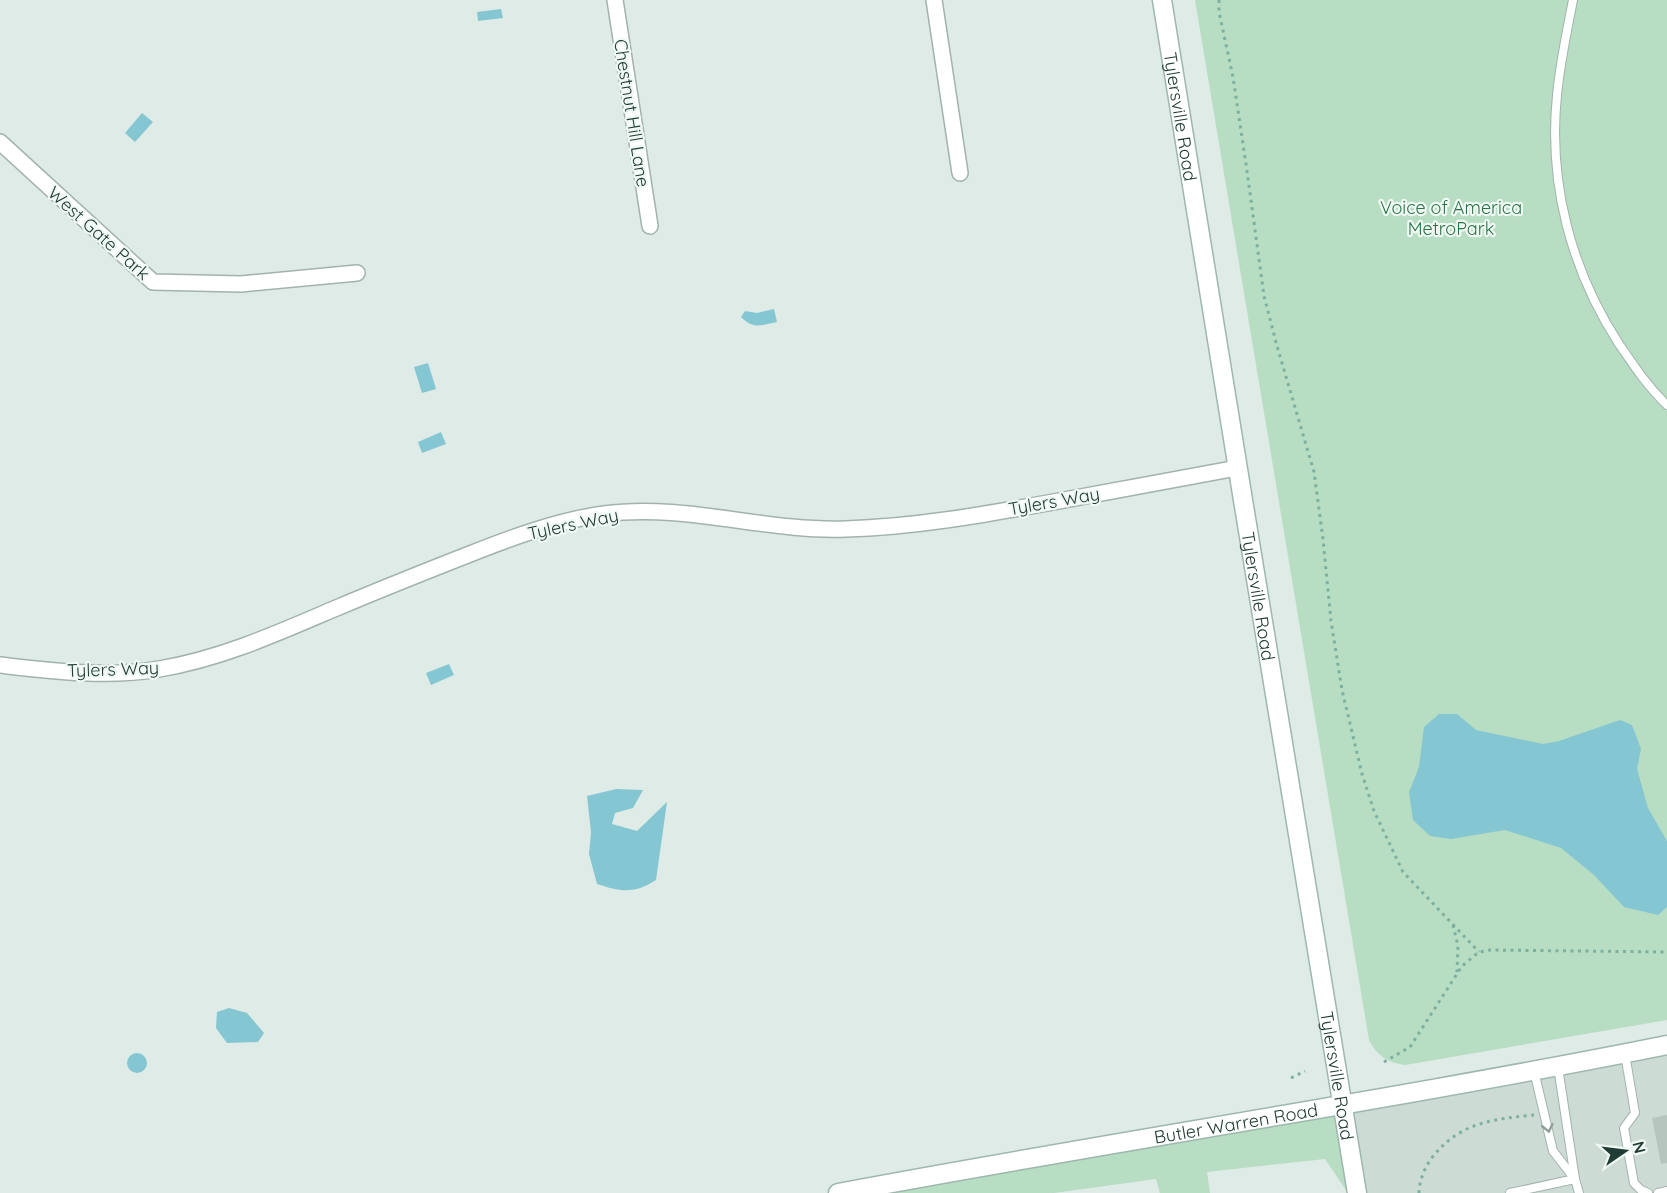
<svg xmlns="http://www.w3.org/2000/svg" width="1667" height="1193" font-family="Quicksand,sans-serif">
<rect width="100%" height="100%" fill="#dfebe6"/>
<polygon fill="#cddbd5" points="1667,1045 1667,1193 1357,1193 1342,1104"/>
<g fill="#b7ddc2">
<path d="M1195,0H1667V1020L1405,1065C1388,1063 1376,1055 1369,1040Z"/>
<polygon points="1342,1104 1348,1193 1325,1159 1207,1172 1210,1193 1160,1193 1156,1179 1054,1193 838,1193"/>
</g>
<g fill="#85c6d3">
<polygon points="501,9 503,18 478,21 477,12"/>
<polygon points="142,113 153,122 135,142 125,133"/>
<path d="M774,309L777,322C761,325 754,330 741,317L745,311L757,313Z"/>
<polygon points="428,363 436,389 422,393 414,367"/>
<polygon points="441,432 446,444 422,453 418,442"/>
<polygon points="449,664 454,675 431,685 426,673"/>
<polygon points="1439,714 1457,714 1476,730 1543,744 1559,741 1620,720 1632,725 1641,749 1637,769 1648,808 1667,841 1667,907 1658,915 1624,907 1594,875 1561,848 1505,830 1451,839 1430,836 1413,820 1409,792 1419,767 1424,727"/>
<path d="M616,789L643,790L633,808L615,813L612,824L637,831L667,802L656,880C634,894 621,892 597,884L589,854L591,832L587,796Z"/>
<polygon points="229,1008 247,1013 264,1033 258,1042 227,1043 216,1028 217,1012"/>
<circle cx="137" cy="1063" r="10"/>
</g>
<polygon fill="#b5c6bf" points="1667,1115 1667,1163 1661,1164 1652,1118"/>
<g fill="none" stroke-linecap="round" stroke-linejoin="round">
<defs>
<g id="lane">
<path d="M1573,0C1567,31 1560,63 1557,95C1548,183 1571,270 1619,344C1634,366 1648,387 1667,405"/>
<polyline points="1625,1054 1635,1113 1624,1128 1634,1183 1641,1190 1648,1193"/>
<polyline points="1558,1067 1575,1179 1579,1193"/>
<polyline points="1534,1071 1553,1151 1574,1178"/>
<polyline points="1510,1193 1575,1179"/>
<polyline points="1658,1193 1667,1191"/>
</g>
<g id="street">
<polyline points="615,0 650,226"/>
<polyline points="934,0 960,173"/>
<polyline points="0,142 153,282 241,284 357,273"/>
<path d="M0,665C52,671 107,678 159,669C220,659 278,633 334,609C379,590 424,572 470,554C513,537 559,520 604,514C685,503 765,532 846,529C914,527 981,515 1048,503C1111,491 1174,480 1237,468"/>
</g>
<g id="secondary">
<path id="s1" d="M1162,0C1226,398 1291,795 1357,1193"/>
<path id="s2" d="M838,1193C1114,1141 1392,1100 1667,1045"/>
</g>
</defs>
<use href="#lane" stroke="#a2b3ad" stroke-width="10"/>
<use href="#street" stroke="#a2b3ad" stroke-width="18"/>
<use href="#secondary" stroke="#9eb7ae" stroke-width="21"/>
<g stroke="#7eb0a1" stroke-width="3" stroke-dasharray="3 4.5" stroke-linecap="butt">
<polyline points="1219,0 1219,12 1233,77 1247,171 1264,296 1277,346 1314,472 1323,539 1331,621 1342,690 1362,774 1374,811 1403,872 1479,952"/>
<polyline points="1453,925 1458,946 1457,972"/>
<polyline points="1384,1062 1410,1047 1462,966 1479,952 1490,950 1667,952"/>
<polyline points="1291,1078 1305,1071"/>
<path d="M1419,1193C1419,1180 1426,1164 1435,1154C1462,1122 1494,1119 1534,1115"/>
</g>
<use href="#lane" stroke="#fff" stroke-width="8"/>
<use href="#street" stroke="#fff" stroke-width="15"/>
<use href="#secondary" stroke="#fff" stroke-width="18"/>
</g>
<defs><path id="oneway-chevron" d="M-2-3.5L2.5 0L-2 3.5" fill="none" stroke-width="1.6" stroke-linecap="round" stroke-linejoin="round" transform="scale(1.5)"/></defs>
<use stroke="#909e9a" href="#oneway-chevron" transform="translate(1548 1128) rotate(77)"/>
<g text-anchor="middle" dominant-baseline="central" stroke-width="4.5" stroke-linejoin="round" paint-order="stroke">
<g font-size="18" fill="#203c34" stroke="#f0f8f4">
<text transform="translate(632 113) rotate(81)">Chestnut Hill Lane</text>
<text stroke="none"><textPath href="#s1" startOffset="118">Tylersville Road</textPath></text>
<text transform="translate(99 233) rotate(42)">West Gate Park</text>
<text transform="translate(1054 501) rotate(-10)">Tylers Way</text>
<text transform="translate(573 524) rotate(-12)">Tylers Way</text>
<text stroke="none"><textPath href="#s1" startOffset="604">Tylersville Road</textPath></text>
<text transform="translate(113 669) rotate(-2)">Tylers Way</text>
<text stroke="none"><textPath href="#s1" startOffset="1090">Tylersville Road</textPath></text>
<text stroke="none"><textPath href="#s2" startOffset="404">Butler Warren Road</textPath></text>
</g>
<g font-size="18" fill="#297446" stroke="#f0f8f4">
<text x="1451" y="207">Voice of America<tspan x="1451" dy="21">MetroPark</tspan></text>
</g>
</g>
<g transform="translate(1625 1151) rotate(76)" stroke="#f0f8f4" stroke-width="4.5" paint-order="stroke">
<path d="M0-4.5L10 22L0 15L-10 22Z" fill="#203c34"/>
<text y="-9" font-size="16" font-weight="bold" text-anchor="middle" fill="#203c34">N</text>
</g>
</svg>
